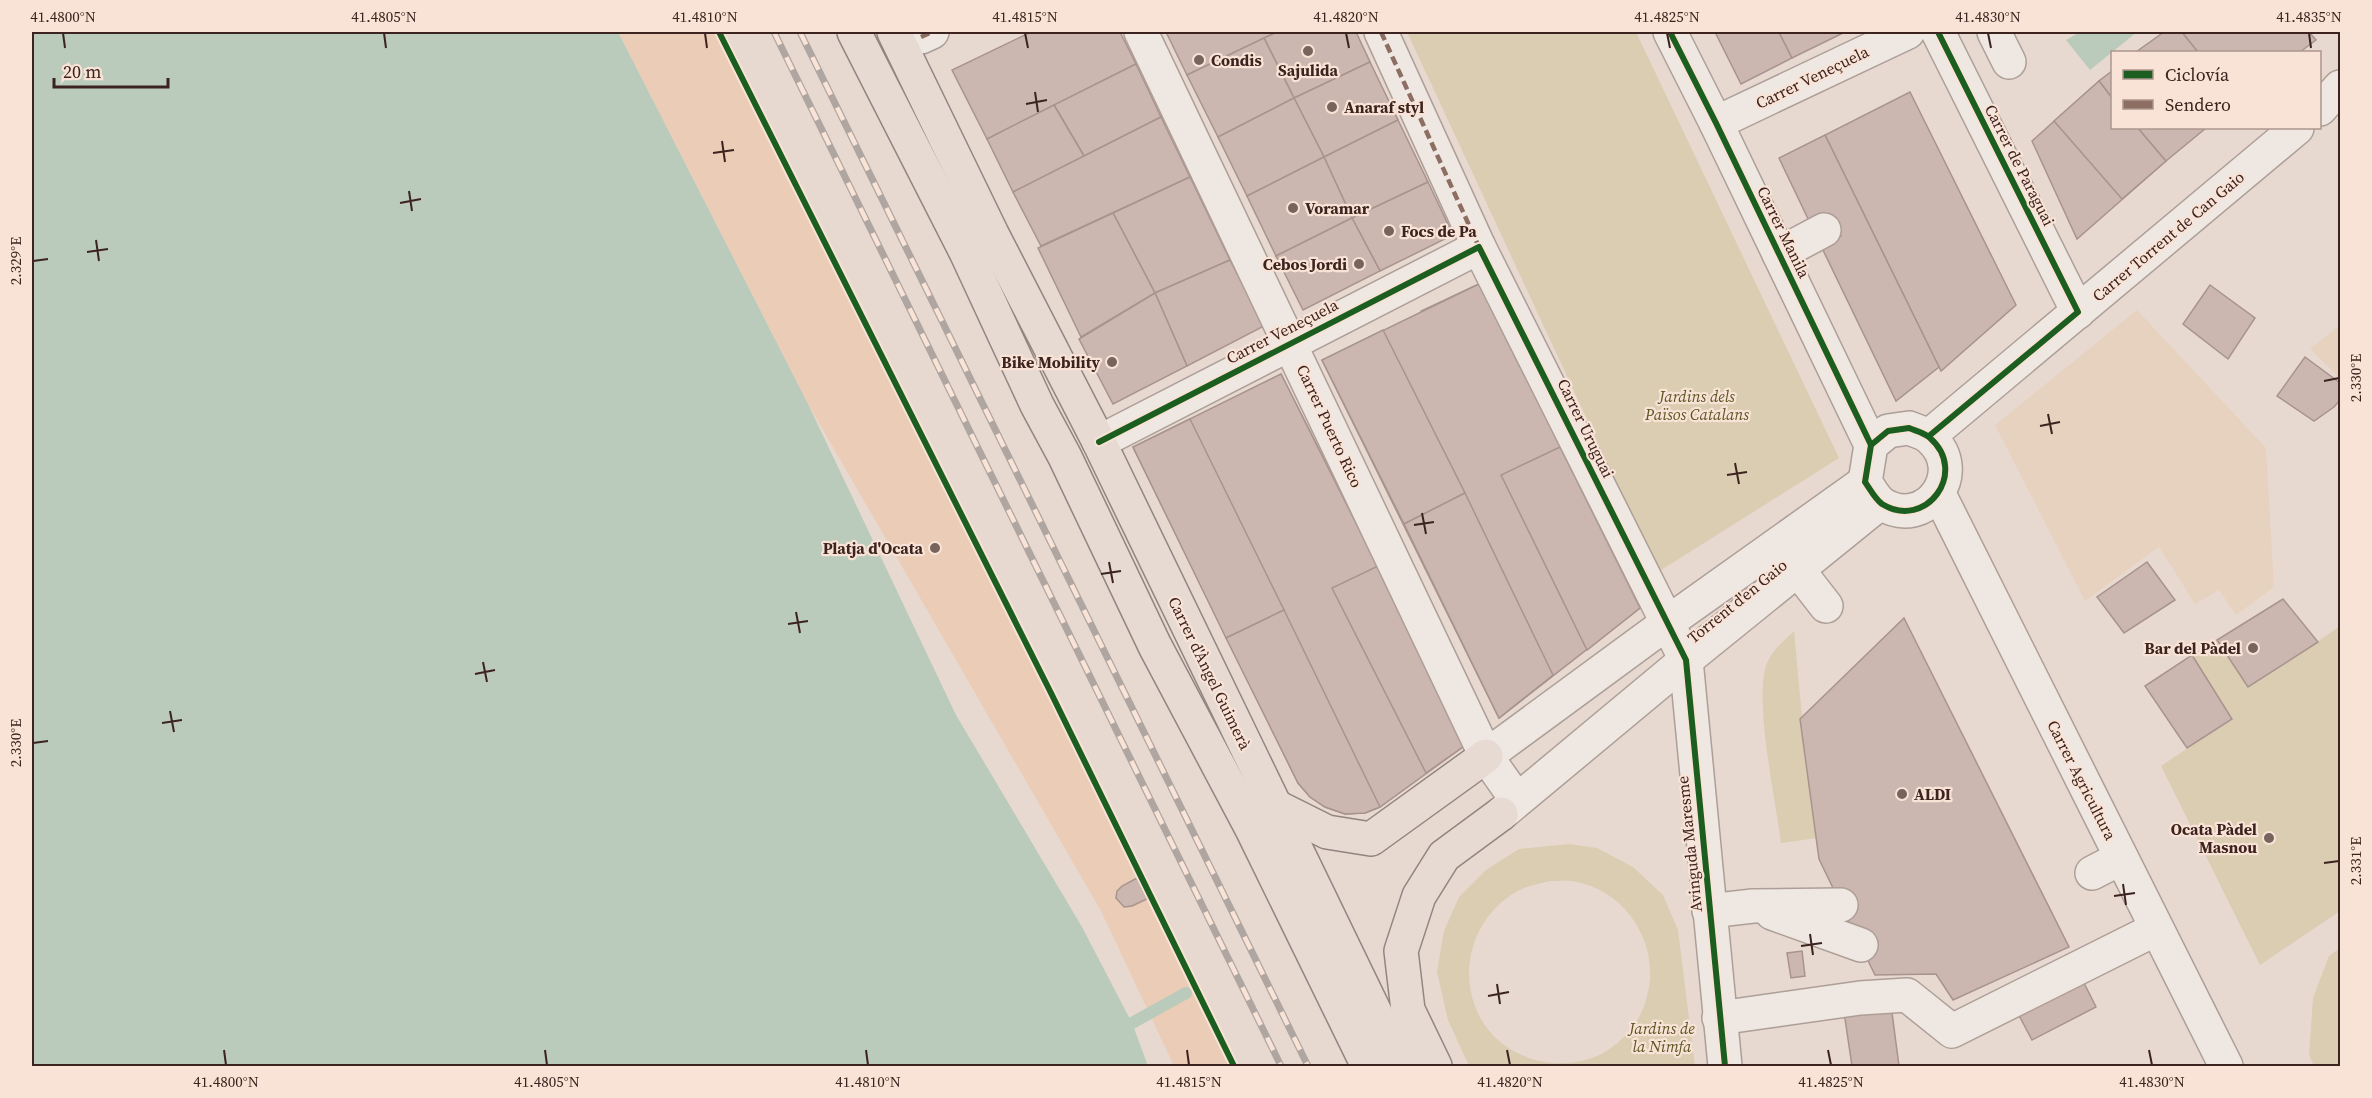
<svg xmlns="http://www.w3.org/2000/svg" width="2372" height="1098" font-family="'Source Serif 4',serif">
<rect width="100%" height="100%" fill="#e7d9d0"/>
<g fill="#e7d2c0">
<polygon points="2137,310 2266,448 2274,587 2236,615 2219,590 2195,604 2159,547 2085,601 1995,425"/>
<polygon points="2340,325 2340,378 2310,349"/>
</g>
<g fill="#dacdb2" fill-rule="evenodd">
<polygon points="1407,32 1636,32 1839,458 1658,572"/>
<polygon points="2283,599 2317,642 2340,626 2340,911 2260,965 2161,766 2231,719 2192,655"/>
<path d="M1794,631L1805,750L1817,838L1781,843C1776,802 1753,698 1767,663C1772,650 1785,640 1794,631Z"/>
<path d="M1569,844L1597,848L1633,867L1663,895L1678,930L1695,1066H1469L1448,1020L1437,972L1444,931L1459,897L1486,870L1519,849ZM1550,881C1559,881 1569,880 1577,882C1627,892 1659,944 1648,992C1643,1017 1629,1036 1608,1050C1562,1079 1494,1059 1475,1006C1458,961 1479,908 1524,888C1532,885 1542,883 1550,881Z"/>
<polygon points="2340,948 2340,1066 2314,1066 2309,1055 2313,998 2329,956"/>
</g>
<polygon fill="#ebccb7" points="618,32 717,32 1051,693 1234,1066 1174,1066 1101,911 808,404"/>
<g fill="#bacabb">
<polygon points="32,32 618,32 808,404 956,715 1082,927 1132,1023 1148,1066 32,1066"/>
<polygon points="2080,32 2137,32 2090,70 2066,40"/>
</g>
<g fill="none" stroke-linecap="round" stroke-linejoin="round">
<polyline stroke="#bacabb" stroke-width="12" points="1132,1023 1186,993"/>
</g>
<g fill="#ccb6b0" stroke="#a8938e" stroke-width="1.5">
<polygon points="1031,32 1120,32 1136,64 987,139 952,70"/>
<polygon points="1166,32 1277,32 1187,75"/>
<polygon points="1277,32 1356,32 1370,62 1294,98 1264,38"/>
<polygon points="1715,32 1779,32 1792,58 1741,84"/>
<polygon points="1779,32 1845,32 1792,58"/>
<polygon points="2164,32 2182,32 2198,52 2136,52"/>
<polygon points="2182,32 2309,32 2316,40 2300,52 2198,52"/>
<polygon points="1264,38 1294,98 1218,137 1187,75"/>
<polygon points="1370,62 1398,120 1324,157 1294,98"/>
<polygon points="1136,64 1161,117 1084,156 1054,105"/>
<polygon points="2112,71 2112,98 2099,81"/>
<polygon points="2099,81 2112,98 2112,128 2138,128 2166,161 2077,239 2032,141"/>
<polygon points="2099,81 2112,98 2112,128 2138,128 2166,161 2122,199 2054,121"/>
<polygon points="1910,92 2016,305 1941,371 1825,135"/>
<polygon points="1294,98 1324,157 1247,196 1218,137"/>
<polygon points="1054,105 1084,156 1013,192 987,139"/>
<polygon points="1161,117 1190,177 1041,246 1013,192"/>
<polygon points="1398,120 1428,182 1352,218 1324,157"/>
<polygon points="2138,128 2206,128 2166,161"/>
<polygon points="1825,135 1939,367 1896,401 1821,246 1841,236 1830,214 1811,225 1779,158"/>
<polygon points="1324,157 1352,218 1276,256 1247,196"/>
<polygon points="1190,177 1230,260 1155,293 1113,213"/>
<polygon points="1428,182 1453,235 1380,271 1352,218"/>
<polygon points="1113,213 1155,293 1081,337 1038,248"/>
<polygon points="1352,218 1380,271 1303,310 1276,256"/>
<polygon points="1230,260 1264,326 1187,366 1155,293"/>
<polygon points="1483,282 1560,447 1501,475 1421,311"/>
<polygon points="1483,282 1640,608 1499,718 1322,360"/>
<polygon points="2210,285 2255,318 2228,359 2183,324"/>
<polygon points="1155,293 1187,366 1113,404 1079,339"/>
<polygon points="1383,330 1465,493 1404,524 1322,360"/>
<polygon points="2305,357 2340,383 2340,400 2334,407 2314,421 2277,396"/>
<polygon points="1281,374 1378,566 1332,588 1240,396"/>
<polygon points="1281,374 1467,744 1380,807 1365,813 1345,814 1325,807 1310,797 1298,783 1133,447"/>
<polygon points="1190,419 1284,610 1226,638 1133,447"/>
<polygon points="1560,447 1640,608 1587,650 1501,475"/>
<polygon points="1465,493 1553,675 1499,718 1404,524"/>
<polygon points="2147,562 2175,600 2124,633 2097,597"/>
<polygon points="1378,566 1467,744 1426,773 1332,588"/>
<polygon points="2283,599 2318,642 2248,687 2217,640"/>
<polygon points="1284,610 1380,807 1365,813 1345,814 1325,807 1310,797 1298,783 1226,638"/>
<polygon points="1904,618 2069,947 1953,1000 1936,974 1875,975 1819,859 1800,719"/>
<polygon points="2192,655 2232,719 2187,748 2145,686"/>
<polygon points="1137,878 1147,899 1132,906 1124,907 1116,898 1117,891 1122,886"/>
<polygon points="1802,951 1805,976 1791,978 1787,953"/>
<polygon points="2079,973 2096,1007 2032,1040 2014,1006"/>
<polygon points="1891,1005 1899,1066 1852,1066 1844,1012"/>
</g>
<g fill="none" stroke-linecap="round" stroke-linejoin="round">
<defs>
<g id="minor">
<polyline points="1141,32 1486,756 1517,800"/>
<polyline points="1381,32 1479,247 1686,660 1725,1066"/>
<polyline points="1670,32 1716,123 1871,445"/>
<polyline points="1938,32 2078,312"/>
<polyline points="1994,32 2009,62"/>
<polyline points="921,37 932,32"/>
<polyline points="2320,109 2340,87"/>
<polyline points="1716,123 1908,32"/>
<polyline points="1779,254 1824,230"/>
<path d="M1909,428C1916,431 1925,433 1930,438C1969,472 1926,531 1882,504C1875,499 1870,489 1865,482L1871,445L1888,431Z"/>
<polyline points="1929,436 2297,128"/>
<polyline points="1099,442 1479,247"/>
<polyline points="1939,494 2226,1066"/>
<polyline points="1798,570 1826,606"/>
<polyline points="1486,756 1667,623 1865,482"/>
<polyline points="1501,814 1686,660 1880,503"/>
<polyline points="2092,873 2121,858"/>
<polyline points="1709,911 1753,906 1841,905"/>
<polyline points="1772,913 1861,945"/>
<polyline points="1719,1018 1860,998 1907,995 1952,1031 2156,929"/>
</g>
<g id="major">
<polyline points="854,32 966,252 1037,405 1065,457 1155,646 1252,829 1368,1066"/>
<polyline points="894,32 992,234 1099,442 1401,1066"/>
<polyline points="1273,805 1327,832 1371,839 1486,756"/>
<polyline points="1435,1066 1408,1010 1401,951 1419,896 1444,856 1501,814"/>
</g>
</defs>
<use href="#minor" stroke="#ad9f98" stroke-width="36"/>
<use href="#major" stroke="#92847f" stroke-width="36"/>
<use href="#minor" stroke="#efe7e2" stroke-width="33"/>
<use href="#major" stroke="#e7dad3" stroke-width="33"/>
<defs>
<g id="rail">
<polyline points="774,32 1281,1066"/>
<polyline points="800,32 1308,1066"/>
</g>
</defs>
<use href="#rail" stroke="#afa6a1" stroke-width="7"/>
<use href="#rail" stroke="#f8e3d6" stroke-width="4.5" stroke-dasharray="14" stroke-linecap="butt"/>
<g stroke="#8d6e63" stroke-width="4.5" stroke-dasharray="9 4.5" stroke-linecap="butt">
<polyline points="1381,32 1479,247"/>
<polyline points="921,37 932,32"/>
</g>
<defs>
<g id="cycleway">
<polyline points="719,32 1051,693 1234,1066"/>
<polyline points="1670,32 1716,123 1871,445"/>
<path d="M1909,428C1916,431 1925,433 1930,438C1969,472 1926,531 1882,504C1875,499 1870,489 1865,482L1871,445L1888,431Z"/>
<polyline points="1929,436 2078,312 1938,32"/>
<polyline points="1099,442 1479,247 1686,660 1725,1066"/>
</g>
</defs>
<use href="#cycleway" stroke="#f8e3d6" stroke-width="10"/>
<use href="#cycleway" stroke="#1b5e20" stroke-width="6"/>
</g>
<path fill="none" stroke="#3d231f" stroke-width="2" d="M63,33L65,48M384,33L386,48M705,33L707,48M1025,33L1028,48M1346,33L1349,48M1667,33L1670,48M1988,33L1991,48M2309,33L2311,48M1035,92L1038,112M1026,104L1047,100M722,141L725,162M713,153L734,150M409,191L412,211M400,203L421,199M96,240L99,261M87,252L108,249M33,261L48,259M2324,381L2339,378M2048,414L2052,434M2040,426L2060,422M1735,463L1739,484M1727,475L1747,472M1422,513L1426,534M1414,525L1434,522M1109,562L1113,583M1101,574L1121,571M796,612L800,633M788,624L808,621M483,662L487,682M475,674L495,670M170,711L174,732M162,723L182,720M33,743L48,741M2324,863L2339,861M2123,884L2126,905M2114,896L2135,893M1810,934L1813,955M1801,946L1822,943M1497,984L1500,1004M1488,996L1509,992M224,1050L226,1065M545,1050L547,1065M866,1050L868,1065M1187,1050L1189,1065M1507,1050L1510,1065M1828,1050L1831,1065M2149,1050L2152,1065"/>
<g fill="#78635d" stroke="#f8e3d6" stroke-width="2">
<circle cx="1308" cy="51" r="6"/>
<circle cx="1199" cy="60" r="6"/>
<circle cx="1332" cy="107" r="6"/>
<circle cx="1293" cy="208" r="6"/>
<circle cx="1389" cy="231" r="6"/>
<circle cx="1359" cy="264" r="6"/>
<circle cx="1112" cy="362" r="6"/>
<circle cx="935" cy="548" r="6"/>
<circle cx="2253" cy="648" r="6"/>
<circle cx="1902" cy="794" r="6"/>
<circle cx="2269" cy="838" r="6"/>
</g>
<g text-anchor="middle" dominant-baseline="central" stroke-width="4.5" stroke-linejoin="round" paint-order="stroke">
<g font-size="16" font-weight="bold" fill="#3d231f" stroke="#f8e3d6" text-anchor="start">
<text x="1211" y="60">Condis</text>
<text x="1308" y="70" text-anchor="middle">Sajulida</text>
<text x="1344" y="107">Anaraf styl</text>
<text x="1305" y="208">Voramar</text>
<text x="1401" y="231">Focs de Pa</text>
<text x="1347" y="264" text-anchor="end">Cebos Jordi</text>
<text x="1100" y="362" text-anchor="end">Bike Mobility</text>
<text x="923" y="548" text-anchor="end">Platja d'Ocata</text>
<text x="2241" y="648" text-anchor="end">Bar del Pàdel</text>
<text x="1914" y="794">ALDI</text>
<text x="2257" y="829" text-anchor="end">Ocata Pàdel<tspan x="2257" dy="18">Masnou</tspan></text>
</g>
<g font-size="16" fill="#3d231f" stroke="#f8e3d6">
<text transform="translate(1812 77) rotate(-26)">Carrer Veneçuela</text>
<text transform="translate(2020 165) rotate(63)">Carrer de Paraguai</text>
<text transform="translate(1784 232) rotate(64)">Carrer Manila</text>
<text transform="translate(2168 236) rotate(-40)">Carrer Torrent de Can Gaio</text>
<text transform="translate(1282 331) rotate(-27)">Carrer Veneçuela</text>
<text transform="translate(1330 426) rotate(65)">Carrer Puerto Rico</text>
<text transform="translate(1586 428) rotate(64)">Carrer Uruguai</text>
<text transform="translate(1737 601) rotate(-39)">Torrent d'en Gaio</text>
<text transform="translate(1210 673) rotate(64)">Carrer d'Àngel Guimerà</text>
<text transform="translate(2082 780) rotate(63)">Carrer Agricultura</text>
<text transform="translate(1689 844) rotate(-96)">Avinguda Maresme</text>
</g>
<g font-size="16" font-style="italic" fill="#5b5724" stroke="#f8e3d6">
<text x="1697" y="396">Jardins dels<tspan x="1697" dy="18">Països Catalans</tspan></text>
<text x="1662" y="1028">Jardins de<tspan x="1662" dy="18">la Nimfa</tspan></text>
</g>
</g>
<rect width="2372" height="1098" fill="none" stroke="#f8e3d6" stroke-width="66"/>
<rect x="2111" y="51" width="210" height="78" fill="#f8e3d6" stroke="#ad968d" stroke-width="1.5"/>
<rect x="2123" y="70" width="30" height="9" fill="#1b5e20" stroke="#ad968d" stroke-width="1.5"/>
<text x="2165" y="81" font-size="18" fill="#3d231f">Ciclovía</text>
<rect x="2123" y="100" width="30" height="9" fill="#8d6e63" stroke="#ad968d" stroke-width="1.5"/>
<text x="2165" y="111" font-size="18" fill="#3d231f">Sendero</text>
<path d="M54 78v9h114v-9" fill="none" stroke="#3d231f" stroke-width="3"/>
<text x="63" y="78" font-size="18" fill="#3d231f" stroke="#f8e3d6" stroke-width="4.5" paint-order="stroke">20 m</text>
<rect x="33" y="33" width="2306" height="1032" fill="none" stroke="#3d231f" stroke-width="2"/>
<g font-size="15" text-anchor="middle" fill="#3d231f">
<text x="63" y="22">41.4800°N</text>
<text x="384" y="22">41.4805°N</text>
<text x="705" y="22">41.4810°N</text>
<text x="1025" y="22">41.4815°N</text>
<text x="1346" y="22">41.4820°N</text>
<text x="1667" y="22">41.4825°N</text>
<text x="1988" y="22">41.4830°N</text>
<text x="2309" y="22">41.4835°N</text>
<text transform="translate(16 261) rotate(-90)" y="5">2.329°E</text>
<text transform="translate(2356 378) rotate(-90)" y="5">2.330°E</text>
<text transform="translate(16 743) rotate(-90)" y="5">2.330°E</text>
<text transform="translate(2356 861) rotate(-90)" y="5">2.331°E</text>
<text x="226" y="1087">41.4800°N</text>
<text x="547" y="1087">41.4805°N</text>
<text x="868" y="1087">41.4810°N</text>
<text x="1189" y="1087">41.4815°N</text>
<text x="1510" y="1087">41.4820°N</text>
<text x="1831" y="1087">41.4825°N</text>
<text x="2152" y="1087">41.4830°N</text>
</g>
</svg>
